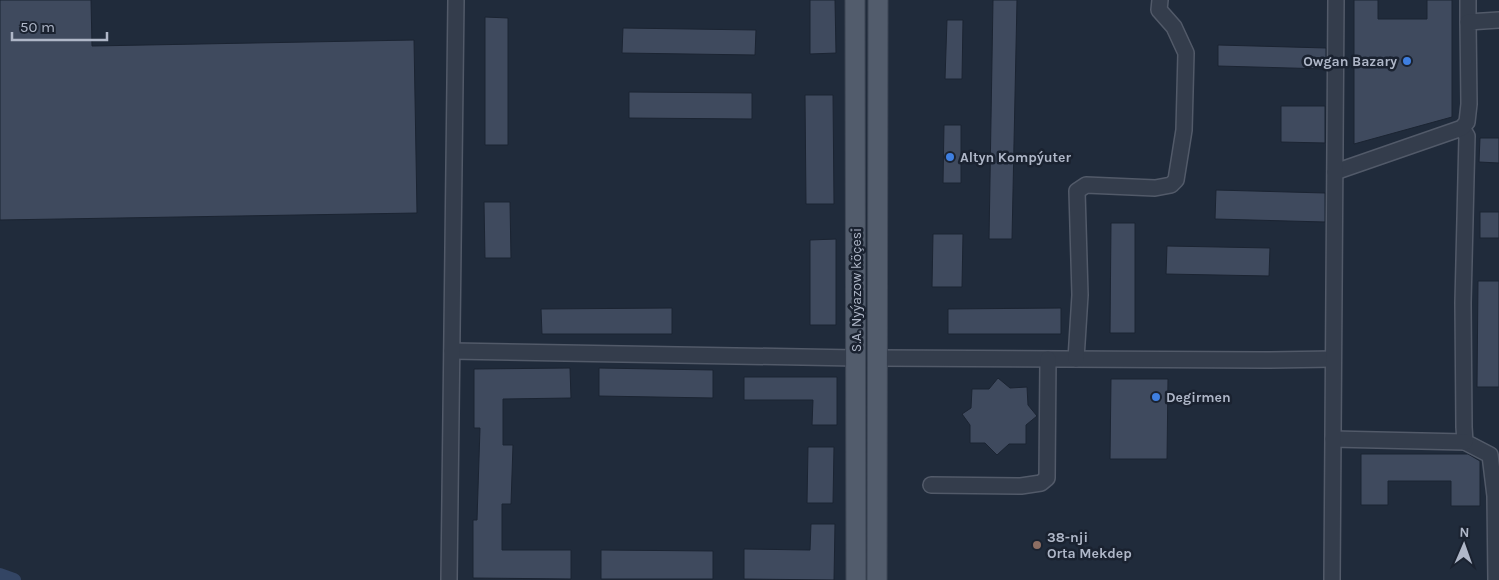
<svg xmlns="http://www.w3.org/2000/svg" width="1499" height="580" font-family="Karla,sans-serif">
<rect width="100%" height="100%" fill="#202b3b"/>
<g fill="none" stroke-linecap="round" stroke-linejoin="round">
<polyline stroke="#334564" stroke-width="14" points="0,575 14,580"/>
</g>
<g fill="#3f4a5e" stroke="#1b2432">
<polygon points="0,0 91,0 92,46 414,40 417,213 0,220"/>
<polygon points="810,0 835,0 836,53 810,54"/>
<polygon points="993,0 1017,0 1012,239 989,239"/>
<polygon points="1354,0 1378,0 1378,19 1427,19 1427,0 1452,0 1452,117 1354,144"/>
<polygon points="485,17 508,18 508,145 485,145"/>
<polygon points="947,20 963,20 962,79 945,79"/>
<polygon points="623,28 756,30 755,55 622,53"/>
<polygon points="1218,45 1326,48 1326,69 1218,66"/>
<polygon points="629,92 752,93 752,119 629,118"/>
<polygon points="805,95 833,95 834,204 806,204"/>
<polygon points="1281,106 1325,106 1325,143 1281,142"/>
<polygon points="944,125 961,125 961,183 943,183"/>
<polygon points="1480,138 1499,138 1499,163 1479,162"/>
<polygon points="1216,190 1325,193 1325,222 1215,219"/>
<polygon points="484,202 510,202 511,258 485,258"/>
<rect x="1480" y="212" width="19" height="26"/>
<polygon points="1111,223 1135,223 1135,333 1110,333"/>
<polygon points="933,234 963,234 962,287 932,287"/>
<polygon points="836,239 836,325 810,325 810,240"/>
<polygon points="1167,246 1270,248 1269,276 1166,274"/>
<polygon points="1478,281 1499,281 1499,387 1477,387"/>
<polygon points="672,308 672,334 542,334 541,309"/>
<polygon points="1061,308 1061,334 948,334 948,309"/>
<polygon points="570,368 571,398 503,399 503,445 513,445 511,504 502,504 502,550 571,550 571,579 473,578 473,520 477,520 480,428 474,428 474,369"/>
<polygon points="599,368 713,370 713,398 599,396"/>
<polygon points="744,377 837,377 837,425 812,425 813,400 744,400"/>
<polygon points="998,378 1010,388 1027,387 1028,405 1037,416 1026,425 1026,444 1009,444 997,455 985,443 970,443 970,425 962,414 971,408 972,389 989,389"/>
<polygon points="1111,379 1168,379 1167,459 1110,459"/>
<polygon points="808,447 834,447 833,503 807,503"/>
<polygon points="1361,454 1468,454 1480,461 1480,506 1451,506 1451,481 1388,481 1388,505 1361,505"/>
<polygon points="811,524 835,524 834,580 744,579 744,549 810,550"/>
<polygon points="601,550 713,551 713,579 601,579"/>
</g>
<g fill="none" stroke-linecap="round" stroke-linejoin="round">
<defs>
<g id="minor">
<polyline points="1468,22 1468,0"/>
<polyline points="1462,128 1467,136 1463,303 1464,427 1465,442 1490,455 1495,496 1496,580"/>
<polyline points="1335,172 1462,128 1467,122 1469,104 1468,22 1499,20"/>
<polyline points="452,351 856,358"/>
<polyline points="878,358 1264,360 1333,359"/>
<polyline points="1076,359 1080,295 1077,191 1086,185 1155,188 1171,185 1176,180 1184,130 1186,53 1174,27 1159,10 1160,0"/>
<polyline points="1333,439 1465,442"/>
<polyline points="931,485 1021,486 1041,483 1047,478 1048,359"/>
<polyline points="449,580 456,0"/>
<polyline points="1332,580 1336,0"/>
</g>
<g id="major">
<polyline points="855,0 856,580"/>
<polyline points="877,580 878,0"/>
</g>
</defs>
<use href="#minor" stroke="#525a69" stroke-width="18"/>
<use href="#major" stroke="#3d4655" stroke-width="21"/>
<use href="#minor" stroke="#343d4c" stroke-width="15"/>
<use href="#major" stroke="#525c6c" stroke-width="19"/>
</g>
<g fill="#3f7fe0" stroke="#1a2230" stroke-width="2">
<circle cx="1407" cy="61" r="5"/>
<circle cx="950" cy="157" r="5"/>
<circle cx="1156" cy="397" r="5"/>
</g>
<circle fill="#8d6e63" stroke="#1a2230" stroke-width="2" cx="1037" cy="545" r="5"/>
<g text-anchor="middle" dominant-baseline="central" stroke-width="5" stroke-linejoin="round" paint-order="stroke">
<g font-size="14" font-weight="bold" fill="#afb7c8" stroke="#1a2230" text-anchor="start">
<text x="1397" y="61" text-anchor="end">Owgan Bazary</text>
<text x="960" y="157">Altyn Kompýuter</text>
<text x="1166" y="397">Degirmen</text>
<text x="1047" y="537">38-nji<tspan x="1047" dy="16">Orta Mekdep</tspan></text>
</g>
<g font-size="14" fill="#afb7c8" stroke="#1a2230">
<text transform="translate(856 290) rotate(-90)">S.A. Nyýazow köçesi</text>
</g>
</g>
<g transform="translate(1464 545) rotate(2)" stroke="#1a2230" stroke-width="4" paint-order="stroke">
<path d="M0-4L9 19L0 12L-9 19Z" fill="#afb7c8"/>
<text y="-8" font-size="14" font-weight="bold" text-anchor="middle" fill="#afb7c8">N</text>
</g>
<path d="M12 32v8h95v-8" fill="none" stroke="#afb7c8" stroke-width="2.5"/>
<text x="20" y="32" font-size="15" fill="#afb7c8" stroke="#1a2230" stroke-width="4" paint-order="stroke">50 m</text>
</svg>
